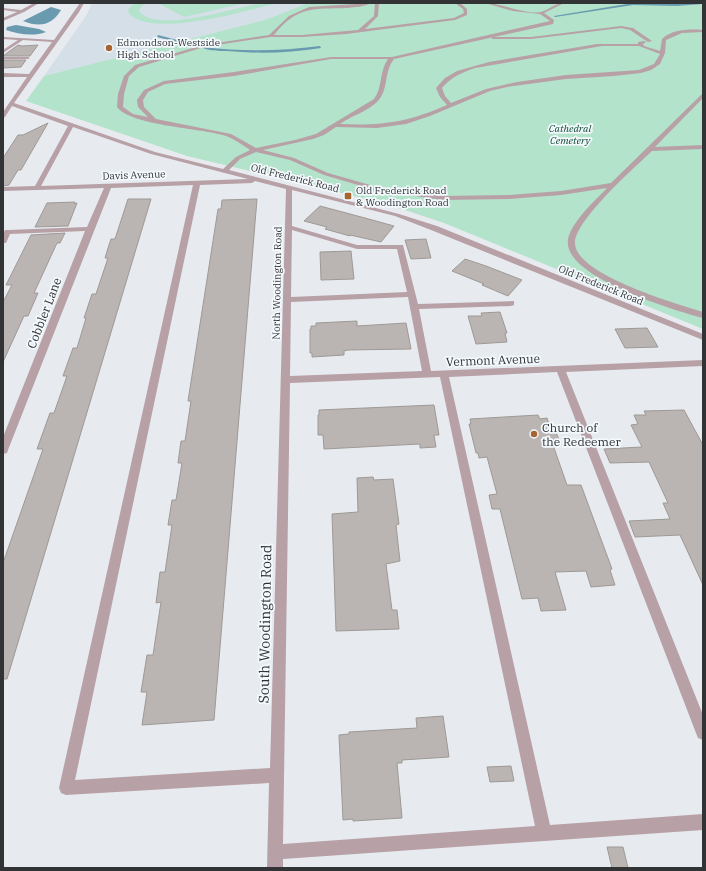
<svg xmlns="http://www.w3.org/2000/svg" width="706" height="871" font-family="'IBM Plex Serif',serif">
<rect width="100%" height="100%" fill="#e7ebef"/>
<polygon fill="#d4dfe8" points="92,3 308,3 265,20 44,76 86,16"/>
<g fill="#b3e3ca">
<path d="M135,3H145L140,8L139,11C154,34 236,8 259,3C265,2 271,3 277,3C249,10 147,40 128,12L129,8Z"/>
<polygon points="158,3 245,3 184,17"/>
<polygon points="308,3 703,3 703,329 444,223 405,210 366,199 187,156 26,101 44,76 265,20"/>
</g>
<g fill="#699aaf">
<path d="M51,7L61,10C52,25 40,28 23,21Z"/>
<path d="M16,25L39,29L46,32C33,37 18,34 6,30L7,27Z"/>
</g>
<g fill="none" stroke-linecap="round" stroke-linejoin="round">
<g fill="#699aaf" fill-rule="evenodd">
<polygon points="633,3 703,4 677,6 633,5 555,17 554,16"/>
<polygon points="158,35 196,45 196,46 195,47 157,37"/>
<path d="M320,46L321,48C290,53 258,54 227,51C219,51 210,51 203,48L204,47C243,52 281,51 320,46Z"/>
</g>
</g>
<g fill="#bab5b2" stroke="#9e9996">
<polygon points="18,45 22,46 38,45 30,56 3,56"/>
<polygon points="3,60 26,60 21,67 3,68"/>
<polygon points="48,123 21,170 18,170 9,185 3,186 3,158 18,135 23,135"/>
<polygon points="128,199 151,199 7,679 3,679 3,563 43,449 37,449 50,413 54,413 67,376 63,376 73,348 77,348 86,318 84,318 92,294 96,294 108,258 105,258 109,245 111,239 115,239"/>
<polygon points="257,199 214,720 142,725 147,692 141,692 147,655 153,655 161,602 156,603 160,572 165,572 172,525 168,525 172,500 176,500 182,463 178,463 181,441 185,441 191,401 188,401 218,209 221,209 222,200"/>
<polygon points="75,202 75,204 77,203 68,226 35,227 47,203"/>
<polygon points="320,206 365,218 394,226 381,242 350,235 350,236 325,229 327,227 304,221"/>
<polygon points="65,233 60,243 57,243 34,293 38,293 28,316 24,316 3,362 3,302 12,285 6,285 31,235"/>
<polygon points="426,239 431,258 411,259 405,240"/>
<polygon points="351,251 354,279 321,280 320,252"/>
<polygon points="465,259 486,266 522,280 508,296 482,285 484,284 452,271"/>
<polygon points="500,312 507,333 505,333 507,342 476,344 468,316 482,316 481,313"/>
<polygon points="357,321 357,326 406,323 411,349 348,350 344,351 344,355 312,357 312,353 310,353 310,329 311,329 311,326 316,326 316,323"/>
<polygon points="647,328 658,347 625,348 615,329"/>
<polygon points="434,405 439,435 434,435 436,447 420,448 420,444 324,449 323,435 318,435 318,415 319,415 319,410"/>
<polygon points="684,410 703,445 703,585 680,535 635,537 629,521 670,519 663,503 668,503 649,462 610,463 604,449 642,447 631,425 638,424 634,415 646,415 644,411"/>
<polygon points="538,415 540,419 547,418 549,424 553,424 561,445 553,445 567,485 581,485 612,569 610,570 615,585 591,587 586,571 555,572 566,610 541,611 538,598 522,599 500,509 492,509 489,495 497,494 487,457 479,458 478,453 476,453 469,424 471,424 470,419"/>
<polygon points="373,477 374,480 393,479 399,524 396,525 400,561 386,564 392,610 397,610 399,629 336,631 332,514 358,512 357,478"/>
<polygon points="443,716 449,757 402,760 402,763 397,763 402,818 353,821 353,819 343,820 339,735 349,734 349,732 417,728 416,718"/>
<polygon points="511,766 514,781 490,782 487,767"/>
<polygon points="607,847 623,847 628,868 612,868"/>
</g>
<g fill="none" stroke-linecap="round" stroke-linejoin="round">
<g fill="#b7a0a6" fill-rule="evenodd">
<polygon points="34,3 39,3 24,12 3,21 3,18 17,12 3,10 3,8 21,10"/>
<path d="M80,3H84L79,12L14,103L155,152L223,169L236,157L250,150C243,145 234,139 226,136C202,128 131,126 117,107L118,94L124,76L135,65L203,45L269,35L289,16L309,7L371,3C364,7 355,7 347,8C313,9 297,6 274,35H302L358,30L374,16L375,3H379L378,16L365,29L454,18L464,13L463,9L455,3H460L467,9V15L455,20L346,34L302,37H270L204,47L139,67L129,76L124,94L123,107L133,114L148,117L138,107L137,100L144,90L164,81L234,72L331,57H392L550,21L540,14L513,11L485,3C501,3 526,15 541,12C549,10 555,3 564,3L544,13L554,20L553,24L394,59C385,70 388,83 382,95C374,110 354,114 340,124C383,126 408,122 447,105L440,97L436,88L445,78L457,71L489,62L597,44H638V42L644,41L646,42L643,44L644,46L660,51L662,39C673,29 689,29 703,30V32L682,33L666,40L665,53L660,64L651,70L641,73L614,76L566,79L507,87L490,91L430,116L406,124L377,128L336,127L324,135L313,139L263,150L294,158L328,173L377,187L442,196L509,195L561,191L611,183L703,93V98L655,147L703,145V149L652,151C635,167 573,222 575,244C577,275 677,304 703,312V318C673,310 572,279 568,245C565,227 596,200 607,188L561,195L509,199L442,200L375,190L324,175L290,160L256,152L240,159L229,170L399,214L437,226L703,334V340L431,230L395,216L292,190V226L357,245H403L418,304L514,301V305L511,306L419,309L431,371L703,360V366L566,372L703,715V740L698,738L696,733L557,372L449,377L550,825L703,814V830L283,859V868H267L269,783L66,795L61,793L59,788L193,185L111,188L8,450L7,453L3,454V437L85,231L10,234L6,243H3V234L5,230H8L87,227L104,188L3,191V187L35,186L68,126L12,106L5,117L3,118V112L27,77H3V73L29,74L52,42L23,40L3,53V50L18,40L3,39V37L54,40ZM602,46H639L660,54L654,64L639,70L566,75L517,82L486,89L451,103L445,96L442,88C451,77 461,73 475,68ZM331,59H388C379,71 383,87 374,99L316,134L295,140L256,148L231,134L156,119L144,107L143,100L148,92L165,84L234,76ZM73,127L151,154L248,179L41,186ZM255,181L286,189L270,768L75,780L200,185L252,183ZM292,230L357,249H397L407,292L291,297ZM408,297L422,371L290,376L291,302ZM440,377L535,826L283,844L290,383Z"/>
<polygon points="621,26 633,28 652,41 648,42 630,30 621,28 531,39 493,39 491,38 493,37 531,37"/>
<polygon points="3,57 28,57 30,58 28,59 3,59"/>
</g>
</g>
<g fill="#a66431" stroke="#f4f9fd" stroke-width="1.5">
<circle cx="109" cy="48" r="4"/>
<rect x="344" y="192" width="8" height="8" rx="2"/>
<circle cx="534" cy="434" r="4"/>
</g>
<g text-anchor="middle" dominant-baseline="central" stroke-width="3.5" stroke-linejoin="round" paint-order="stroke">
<g font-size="10" fill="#313334" stroke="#f4f9fd" text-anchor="start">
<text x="117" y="42">Edmondson-Westside<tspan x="117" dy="12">High School</tspan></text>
<text x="356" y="190">Old Frederick Road<tspan x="356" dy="12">&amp; Woodington Road</tspan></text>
</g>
<g font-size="10" font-style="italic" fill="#094830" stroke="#f4f9fd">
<text x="570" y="128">Cathedral<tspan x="570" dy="12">Cemetery</tspan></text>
</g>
<g font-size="10" fill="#313334" stroke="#f4f9fd">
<text transform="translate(134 175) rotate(-2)">Davis Avenue</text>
<text transform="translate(295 178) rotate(14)">Old Frederick Road</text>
<text transform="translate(277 283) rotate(-89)">North Woodington Road</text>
<text transform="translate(601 285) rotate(22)">Old Frederick Road</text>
</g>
<g font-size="12" fill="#313334" stroke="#f4f9fd">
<text transform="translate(44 313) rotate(-69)">Cobbler Lane</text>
<text transform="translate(493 360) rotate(-2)">Vermont Avenue</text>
</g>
<g font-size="12" fill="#313334" stroke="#f4f9fd" text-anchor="start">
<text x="542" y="427">Church of<tspan x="542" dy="14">the Redeemer</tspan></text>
</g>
<g font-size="14" fill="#313334" stroke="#f4f9fd">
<text transform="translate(265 624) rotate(-89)">South Woodington Road</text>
</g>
</g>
<rect width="706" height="871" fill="none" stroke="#313334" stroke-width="8"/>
</svg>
